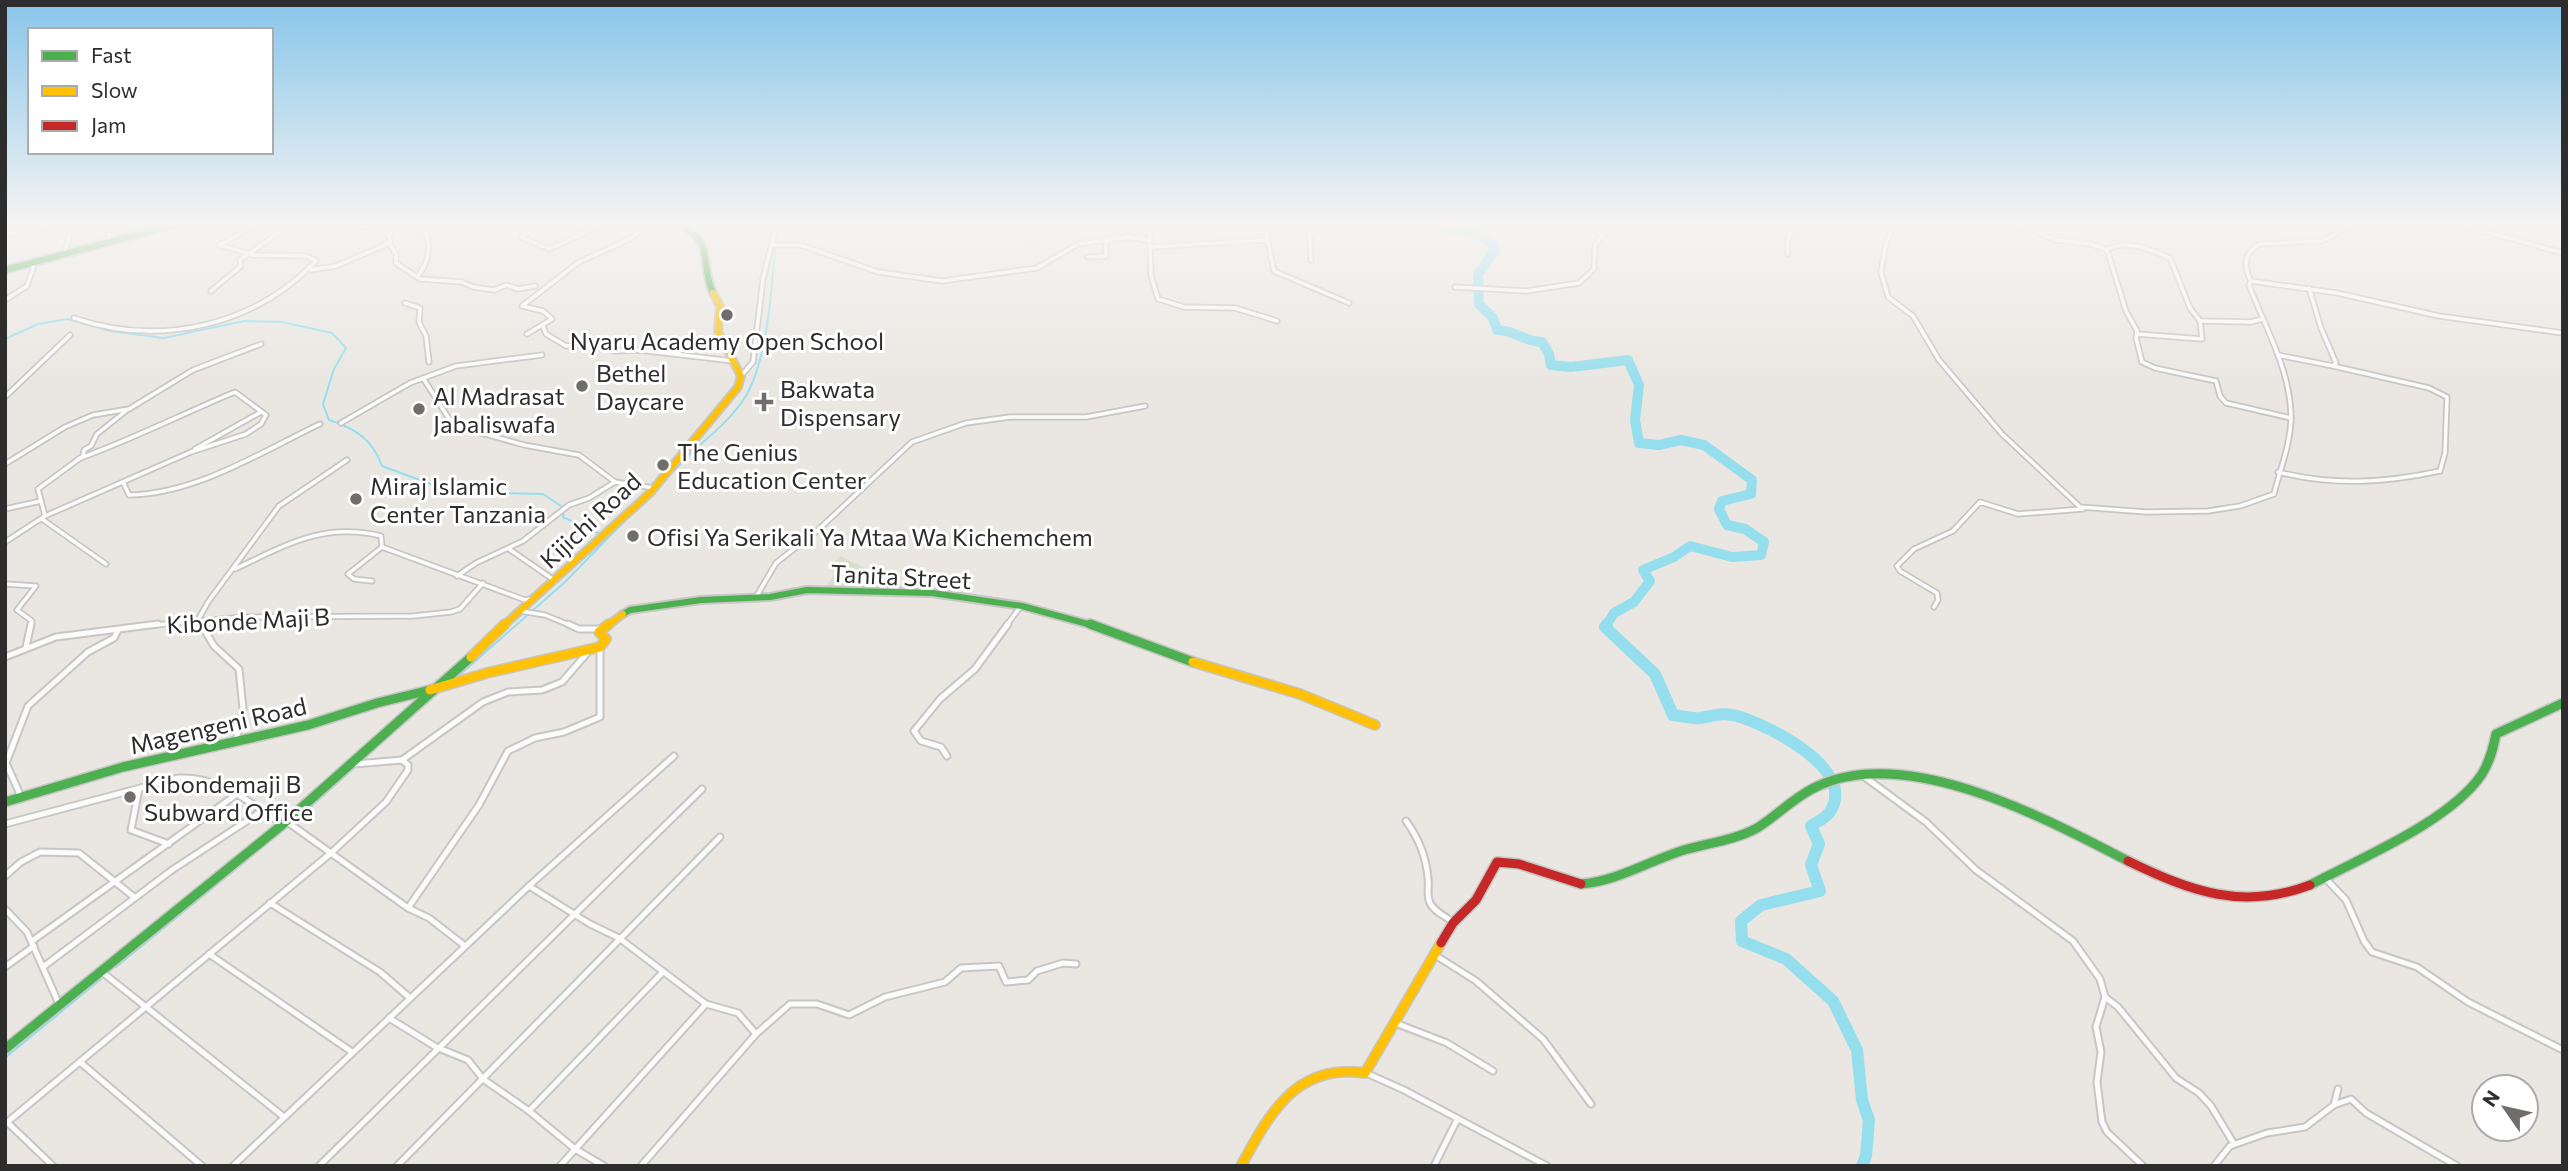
<svg xmlns="http://www.w3.org/2000/svg" width="2568" height="1171" font-family="Commissioner,sans-serif">
<rect width="100%" height="100%" fill="#eae7e2"/>
<polygon fill="#e5ddd0" points="1003,222 1144,222 1144,233 1029,246"/>
<polygon fill="#d8dfca" points="840,556 907,588 827,586 835,573 829,570"/>
<g fill="none" stroke-linecap="round" stroke-linejoin="round">
<g stroke="#95deed" stroke-width="2">
<path d="M5,339L38,324L68,319L110,331L164,338L244,321L282,322L332,333L346,348L334,369L323,404L329,420C355,428 373,440 382,466L452,492L543,494L564,508L563,517L600,534"/>
<path d="M455,679L565,582L695,449C714,433 735,415 747,394C770,352 772,276 777,228"/>
<polyline points="426,704 440,691"/>
<polyline points="295,821 356,766"/>
<polyline points="116,967 287,827"/>
<polyline points="64,996 157,920"/>
<polyline points="5,1058 101,979"/>
</g>
<path stroke="#95deed" stroke-width="10" d="M1431,222L1442,228L1471,232L1494,244V251L1478,275L1479,304L1493,318L1497,330C1514,330 1524,341 1542,342L1549,354L1551,365L1571,367L1628,360L1639,385L1635,420L1639,443L1659,445L1681,440L1704,445L1752,480L1751,494L1722,501L1719,509L1727,525L1745,529L1764,542L1761,555L1732,557L1690,546L1674,557L1643,570L1650,581L1634,602L1614,613L1606,626"/>
<path stroke="#95deed" stroke-width="12" d="M1607,624L1605,627L1655,674L1673,715C1682,716 1691,719 1700,718C1714,716 1722,712 1737,716C1768,725 1860,770 1829,813C1825,819 1816,822 1811,826L1819,844L1811,865L1820,891L1761,905L1741,921L1742,941L1786,959L1833,1001L1857,1050L1862,1100L1869,1120L1866,1156L1862,1166"/>
<defs>
<g id="street-far1">
<polyline points="104,222 111,242"/>
<polyline points="338,222 367,227 377,225 389,236"/>
<polyline points="540,222 541,225 521,237 549,249 609,222"/>
<polyline points="1149,222 1151,275 1158,299 1184,307 1235,308 1277,321"/>
<polyline points="1264,222 1274,271 1349,303"/>
<polyline points="1872,222 1895,226"/>
<path d="M1897,222L1886,243L1881,272L1888,297L1913,316L1939,360L2002,434L2080,507L2147,512L2208,511L2240,506L2274,494C2280,470 2290,445 2291,420C2292,373 2265,327 2249,285L2251,281L2337,293L2439,316L2563,333"/>
<polyline points="1996,222 2032,230 2056,240 2091,244 2107,250 2126,311 2137,331 2136,338 2142,362 2155,368 2216,381 2220,396 2226,403 2291,418"/>
<polyline points="2450,222 2563,253"/>
<polyline points="1149,224 1182,222"/>
<polyline points="40,226 55,230"/>
<polyline points="5,235 49,222"/>
<polyline points="389,243 396,254 396,263 420,279 462,282 473,287 494,290 507,285 518,289 535,286"/>
<polyline points="772,245 801,245 878,272 942,281 1037,268 1078,244 1128,237 1148,240"/>
<polyline points="1151,247 1266,240"/>
<path d="M2107,250C2125,238 2152,250 2170,258L2190,308L2200,321L2202,339L2137,334"/>
<polyline points="65,254 72,222"/>
<polyline points="1788,254 1787,243 1794,222"/>
<polyline points="1088,257 1106,256 1106,241"/>
<polyline points="1311,260 1310,235 1323,222"/>
<polyline points="310,270 336,266 385,245 390,242 390,233 402,222"/>
<path d="M417,277C429,263 433,242 422,227L424,222"/>
<path d="M2251,281C2243,266 2244,253 2259,244L2323,241L2356,222"/>
<polyline points="1455,287 1526,291 1579,283 1594,269 1595,245 1612,222"/>
<polyline points="211,291 241,266 240,260 294,222"/>
<polyline points="5,300 27,286 35,262"/>
<polyline points="405,303 420,308 419,322 426,336 429,362"/>
<path d="M74,318C159,347 253,327 316,261L307,256L254,255L219,245L261,222"/>
<polyline points="2200,321 2251,322 2262,319"/>
<polyline points="543,326 546,334 566,346 586,344 615,351 639,350 733,361"/>
<polyline points="527,334 552,319 543,311 522,306 579,262 630,239 651,222"/>
<polyline points="2278,355 2333,366 2336,363 2321,328 2309,288"/>
<polyline points="741,376 753,362 763,279 777,222"/>
<polyline points="423,378 453,425 524,445 579,455 615,482 654,488"/>
<polyline points="5,397 70,335"/>
<polyline points="341,423 410,383 456,366 542,355"/>
<polyline points="195,449 261,412"/>
<polyline points="5,464 65,427 93,415 129,409 193,370 261,344"/>
<path d="M2278,472C2334,486 2384,483 2440,471L2445,453L2447,397L2429,388L2333,366"/>
<path d="M123,482L129,495C196,494 261,452 320,424"/>
<polyline points="5,509 41,501"/>
<path d="M45,516L191,452L246,434L261,424L266,415L235,392C182,414 131,440 78,459"/>
<polyline points="42,519 106,564"/>
<polyline points="5,542 45,516 38,489 83,456 84,450 91,446 97,434 127,410"/>
<polyline points="382,547 525,600 530,599"/>
<polyline points="509,549 554,580"/>
<path d="M235,569C286,545 323,522 381,536L382,547"/>
<polyline points="457,576 476,563 523,541 569,505 589,498 615,482"/>
<polyline points="372,581 354,579 348,574 382,547"/>
<polyline points="5,584 36,586 17,610 32,621 31,626"/>
<polyline points="756,597 776,563 818,530 912,442 966,423 1010,417 1086,417 1145,406"/>
<polyline points="1934,607 1938,600 1937,593 1900,571 1897,566 1914,549 1953,531 1980,502 2018,514 2083,509"/>
<polyline points="520,611 545,615 572,626"/>
<polyline points="144,626 244,617 413,616 451,612 460,609 483,583"/>
<polyline points="202,626 198,620 208,602 279,506 347,460"/>
<polyline points="1006,626 1021,606"/>
</g>
<g id="street">
<polyline points="201,624 214,646 239,669 243,709 236,741"/>
<polyline points="568,624 579,629 599,629"/>
<polyline points="26,647 31,624"/>
<polyline points="5,657 56,637 158,624"/>
<polyline points="947,756 941,747 921,741 914,731 940,699 975,669 1008,624"/>
<polyline points="402,760 483,702 508,692 542,690 562,682 588,652"/>
<polyline points="1866,778 1926,822 1976,870 2073,941 2100,979 2105,997 2096,1027 2101,1052 2097,1082 2102,1122 2107,1132 2143,1166"/>
<polyline points="139,789 131,830 169,844"/>
<polyline points="18,799 19,792 6,763 28,706 88,652 114,638 118,630"/>
<polyline points="286,821 408,908 429,918 465,946"/>
<path d="M1406,821C1418,837 1426,857 1428,878C1429,885 1427,894 1429,900C1431,910 1445,916 1453,922"/>
<path d="M5,824L178,778C221,776 248,802 282,824"/>
<polyline points="5,876 21,862 40,852 79,853 134,897"/>
<polyline points="2326,879 2346,900 2364,941 2372,952 2417,967 2468,1002 2563,1050"/>
<polyline points="529,886 590,924 619,938 706,1004 738,1013 756,1034 790,1004 817,1004 849,1015 885,997 945,982 961,968 999,966 1006,982 1028,980 1037,971 1063,963 1076,964"/>
<polyline points="270,903 380,972 410,998"/>
<polyline points="408,908 479,805 508,751 535,738 564,732 600,717 600,647"/>
<polyline points="5,909 27,932 59,1004"/>
<polyline points="32,941 237,794"/>
<polyline points="209,954 352,1052"/>
<polyline points="1435,955 1476,981 1543,1039 1591,1104"/>
<polyline points="5,967 34,946"/>
<polyline points="43,967 172,870 262,811"/>
<polyline points="102,972 284,1117"/>
<polyline points="2105,997 2118,1007 2176,1078 2199,1093 2211,1106 2234,1144"/>
<polyline points="389,1018 436,1047 468,1060 483,1079 529,1111 575,1149 604,1166"/>
<polyline points="1398,1024 1447,1043 1493,1071"/>
<polyline points="80,1062 202,1166"/>
<polyline points="1366,1073 1404,1090 1547,1166"/>
<polyline points="2334,1105 2338,1089"/>
<polyline points="529,1111 663,972"/>
<polyline points="7,1122 53,1166"/>
<polyline points="5,1124 331,853 386,802 408,770 408,765 402,760 355,764"/>
<polyline points="233,1166 529,886 674,756"/>
<polyline points="319,1166 702,789"/>
<polyline points="397,1166 720,837"/>
<polyline points="560,1166 706,1004"/>
<polyline points="641,1166 756,1034"/>
<polyline points="1434,1166 1457,1120"/>
<polyline points="2214,1166 2230,1146 2267,1133 2305,1127 2334,1105 2351,1099 2366,1113 2457,1166"/>
</g>
<g id="fast-far1">
<path d="M675,222C717,243 698,257 713,293"/>
<polyline points="5,270 184,222"/>
<polyline points="623,614 630,610 701,600 770,597 807,590 932,593 1022,606 1095,626"/>
</g>
<g id="fast">
<polyline points="1090,624 1193,662"/>
<polyline points="5,802 123,767 308,725 377,703 430,690"/>
<path d="M1581,884C1617,881 1647,862 1681,851C1707,843 1733,841 1757,828C1778,815 1795,796 1818,786C1909,744 2048,820 2128,861"/>
<path d="M2310,885C2359,859 2451,821 2482,774C2490,761 2493,749 2496,734L2563,703"/>
<polyline points="5,1049 282,825 471,657"/>
</g>
<g id="slow-far1">
<polyline points="503,626 650,493 738,387 741,376 718,332 720,306 713,293"/>
<polyline points="607,626 623,614"/>
</g>
<g id="slow">
<polyline points="471,657 505,624"/>
<polyline points="1193,662 1300,694 1375,725"/>
<polyline points="430,690 487,673 600,647 606,639 599,632 609,624"/>
<path d="M1241,1166C1270,1113 1296,1063 1365,1073L1441,943"/>
</g>
<g id="jam">
<path d="M2128,861C2190,891 2242,911 2310,885"/>
<polyline points="1441,943 1453,923 1476,900 1497,862 1519,864 1581,884"/>
</g>
</defs>
<use href="#street-far1" stroke="#c6c6c5" stroke-width="7"/>
<use href="#street" stroke="#c6c6c5" stroke-width="9"/>
<use href="#fast-far1" stroke="#c6c6c5" stroke-width="10"/>
<use href="#fast" stroke="#c6c6c5" stroke-width="12"/>
<use href="#slow-far1" stroke="#c6c6c5" stroke-width="10"/>
<use href="#slow" stroke="#c6c6c5" stroke-width="12"/>
<use href="#jam" stroke="#c6c6c5" stroke-width="12"/>
<use href="#street-far1" stroke="#fcfbfb" stroke-width="3.5"/>
<use href="#street" stroke="#fcfbfb" stroke-width="5"/>
<use href="#fast-far1" stroke="#4caf50" stroke-width="6"/>
<use href="#fast" stroke="#4caf50" stroke-width="9"/>
<use href="#slow-far1" stroke="#ffc107" stroke-width="6"/>
<use href="#slow" stroke="#ffc107" stroke-width="9"/>
<use href="#jam" stroke="#c62828" stroke-width="9"/>
</g>
<linearGradient id="sky" x2="0" y2="1"><stop stop-color="#87c5ea"/><stop offset="0.58" stop-color="#f6f4f2"/><stop offset="1" stop-color="#f6f4f2" stop-opacity="0"/></linearGradient>
<rect width="2568" height="386" fill="url(#sky)"/>
<g fill="#6f6e6c" stroke="#fff" stroke-width="2.5">
<circle cx="727" cy="315" r="7"/>
<circle cx="582" cy="386" r="7"/>
<path d="M760.5 391.5h7v7h7v7h-7v7h-7v-7h-7v-7h7z"/>
<circle cx="419" cy="409" r="7"/>
<circle cx="663" cy="465" r="7"/>
<circle cx="356" cy="499" r="7"/>
<circle cx="633" cy="536" r="7"/>
<circle cx="130" cy="797" r="7"/>
</g>
<g text-anchor="middle" dominant-baseline="central" stroke-width="6" stroke-linejoin="round" paint-order="stroke">
<g font-size="24" fill="#2d2d2d" stroke="#fff" text-anchor="start">
<text x="727" y="340" text-anchor="middle">Nyaru Academy Open School</text>
<text x="596" y="372">Bethel<tspan x="596" dy="28">Daycare</tspan></text>
<text x="780" y="388">Bakwata<tspan x="780" dy="28">Dispensary</tspan></text>
<text x="433" y="395">Al Madrasat<tspan x="433" dy="28">Jabaliswafa</tspan></text>
<text x="677" y="451">The Genius<tspan x="677" dy="28">Education Center</tspan></text>
<text x="370" y="485">Miraj Islamic<tspan x="370" dy="28">Center Tanzania</tspan></text>
<text x="647" y="536">Ofisi Ya Serikali Ya Mtaa Wa Kichemchem</text>
<text x="144" y="783">Kibondemaji B<tspan x="144" dy="28">Subward Office</tspan></text>
</g>
<g font-size="24" fill="#2d2d2d" stroke="#fff">
<text transform="translate(590 520) rotate(-43)">Kijichi Road</text>
<text transform="translate(901 576) rotate(3)">Tanita Street</text>
<text transform="translate(248 620) rotate(-3)">Kibonde Maji B</text>
<text transform="translate(218 725) rotate(-13)">Magengeni Road</text>
</g>
</g>
<rect width="2568" height="1171" fill="none" stroke="#2d2d2d" stroke-width="14"/>
<rect x="28" y="28" width="245" height="126" fill="#ffffff" stroke="#ababab" stroke-width="2"/>
<rect x="42" y="51" width="35" height="10" fill="#4caf50" stroke="#ababab" stroke-width="2"/>
<text x="91" y="63" font-size="21" fill="#2d2d2d">Fast</text>
<rect x="42" y="86" width="35" height="10" fill="#ffc107" stroke="#ababab" stroke-width="2"/>
<text x="91" y="98" font-size="21" fill="#2d2d2d">Slow</text>
<rect x="42" y="121" width="35" height="10" fill="#c62828" stroke="#ababab" stroke-width="2"/>
<text x="91" y="133" font-size="21" fill="#2d2d2d">Jam</text>
<g transform="translate(2505 1108) rotate(304)"><circle r="33" fill="#ffffff" stroke="#ababab" stroke-width="2"/>
<path d="M0-5L12 26L0 18L-12 26Z" fill="#6f6e6c"/>
<text y="-10" font-size="19" font-weight="bold" text-anchor="middle" fill="#2d2d2d">N</text>
</g>
</svg>
